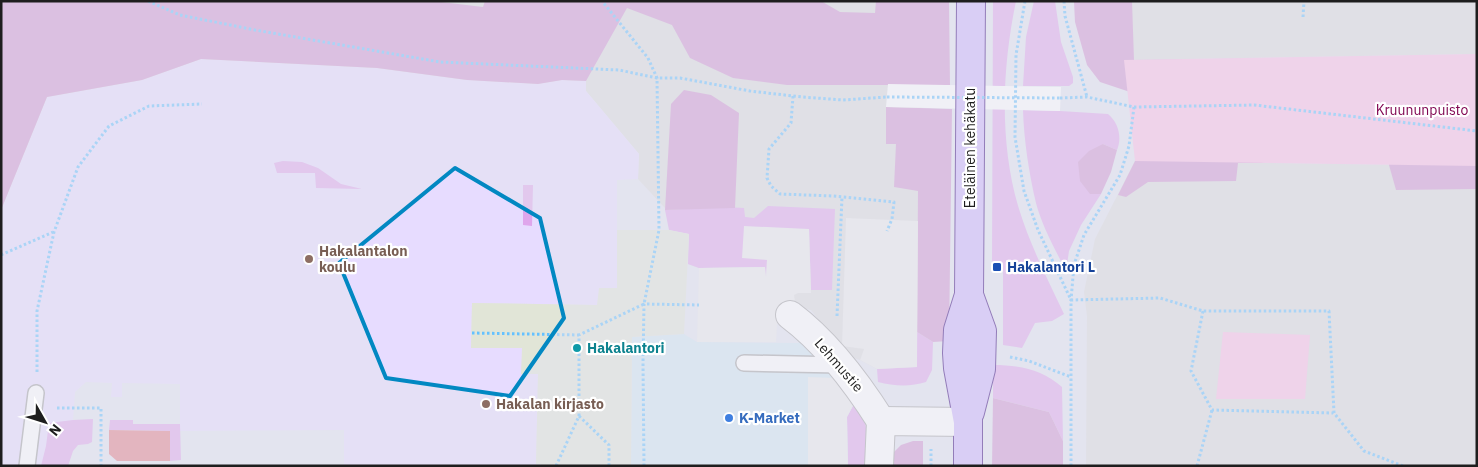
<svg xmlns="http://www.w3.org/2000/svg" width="1478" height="467" font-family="'IBM Plex Sans',sans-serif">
<rect width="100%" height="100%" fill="#e3e4ef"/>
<g fill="#dbdbdc">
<polygon points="1,1 925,1 917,367 877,369 860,360 850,357 844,353 811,310 796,307 765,267 699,268 688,264 689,234 638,179 639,154 586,91 586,81 538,84 467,80 1,210"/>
<polygon points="1088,1 1477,1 1477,54 1134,60"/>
<polygon points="1135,161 1477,166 1477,466 1086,466 1087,316 1084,292 1095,239"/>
</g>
<polygon fill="#d1e6f1" points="684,334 697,342 798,343 802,339 862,403 862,466 631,466 632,337"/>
<polygon fill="#e7dcff" points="201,59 377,68 467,80 537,84 562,80 586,81 586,91 639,154 638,179 617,180 617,288 598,305 472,303 471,348 522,347 538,374 536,466 344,466 344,430 180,431 180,384 122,383 122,397 111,397 112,383 86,382 75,392 72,434 53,466 1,466 1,210 47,97 142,80"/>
<g fill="#dfa6ec">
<path d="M993,1H1016C1002,68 999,143 1019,209C1030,245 1048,280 1064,314L1052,321L1035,323L1022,348L1003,345V265H992Z"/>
<polygon points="1034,1 1055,1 1061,42 1073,77 1073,83 1069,86 1023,86 1026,37"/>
<path d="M1023,110L1060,111L1108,114C1119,123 1122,138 1117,150L1103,144L1090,194H1101L1081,225L1069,251L1066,271C1055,249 1042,226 1036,203C1029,173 1024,141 1023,110Z"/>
<polygon points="283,161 302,162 318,168 341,184 362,189 316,188 315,173 277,173 274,163"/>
<polygon points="523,185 533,185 532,226 523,225"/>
<polygon points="768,206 835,209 832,290 811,290 809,229 767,260 766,284 765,267 699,268 688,264 689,234 669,230 665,210 725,207 744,208 745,217 754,218"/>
<path d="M917,332L933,342L932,370L926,382C910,387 894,386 878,382L877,369L917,367Z"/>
<path d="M993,365C1019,365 1042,369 1062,387L1063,441L1049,412L993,398Z"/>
<polygon points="854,404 865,421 866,428 865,466 848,466 847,417"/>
<polygon points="93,419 92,442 88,444 78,445 73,451 68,466 41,466 46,446 49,423 73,420"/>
<polygon points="110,420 133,420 133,424 180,424 181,460 170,461 170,431 109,430"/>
</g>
<g fill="#d196d0">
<polygon points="1,1 433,1 483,7 485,1 821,1 840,12 875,13 876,1 949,1 950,85 787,85 733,78 690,58 672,25 627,8 586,81 562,80 538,84 467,80 377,68 201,59 142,80 47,97 1,210"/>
<polygon points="1132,1 1134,60 1293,58 1130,92 1100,82 1087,65 1075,22 1074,2"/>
<polygon points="684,90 711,95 739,113 735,208 665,210 671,104"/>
<polygon points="886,107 952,109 949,341 933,342 917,332 918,191 894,187 896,144 886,144"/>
<polygon points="1394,130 1477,138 1477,189 1396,190 1389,165"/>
<polygon points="1144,131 1265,163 1238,163 1236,181 1148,182 1126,197 1118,195 1135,161"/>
<polygon points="1103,144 1117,150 1111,172 1101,194 1090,194 1080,181 1078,162 1089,151"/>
<polygon points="993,398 1049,412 1063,441 1063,466 992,466"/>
<polygon points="913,441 923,441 923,466 893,466 893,453 901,445"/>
</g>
<g fill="#fcbee4">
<polygon points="1477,54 1477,166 1135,161 1124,60"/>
<polygon points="1223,332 1310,335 1305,399 1216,399"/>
</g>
<polygon fill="#e27d86" points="109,430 170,431 170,461 117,461 109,454"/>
<g fill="#eaeaea">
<polygon points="846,218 918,221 917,367 877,369 860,360 864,349 842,346"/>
<polygon points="744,226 809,229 811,293 798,293 794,295 796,307 782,324 777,324 776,342 697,342 699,268 765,267 766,277 767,260 742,258"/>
<polygon points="808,377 835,378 854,404 847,417 848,466 808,466"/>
</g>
<polygon fill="#e1e5d7" points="617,230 669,230 689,234 684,334 632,337 631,466 541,466 541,464 536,464 538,374 521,374 522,348 471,348 472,303 597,305 599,288 617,288"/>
<polygon fill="#fff" points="888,84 1061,87 1060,111 886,107"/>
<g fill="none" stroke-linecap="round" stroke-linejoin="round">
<defs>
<g id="lane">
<polyline points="744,363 840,365"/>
<polyline points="27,466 36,393"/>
</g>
<g id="street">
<path d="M790,315C826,342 857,383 881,421"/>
<polyline points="879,466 881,421 968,422"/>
</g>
<g id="secondary">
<polyline points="969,295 982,331 981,369 970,412"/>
<polyline points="968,466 968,422 958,368 957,353 958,330 969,295 971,1"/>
</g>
</defs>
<use href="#lane" stroke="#9f9f9f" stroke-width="18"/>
<use href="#street" stroke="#9f9f9f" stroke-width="30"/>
<use href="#secondary" stroke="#310079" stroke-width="30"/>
<g stroke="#64c1ff" stroke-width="3" stroke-dasharray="2.5 2.5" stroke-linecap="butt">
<polyline points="148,1 180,15 255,30 440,62 619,70 657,78 680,78 750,91 802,97 843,100 887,97"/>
<polyline points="1025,1 1016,55 1015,137 1024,191 1038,230 1071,300 1160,298 1203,311 1329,311 1334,413 1364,451 1403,466"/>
<polyline points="1064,1 1065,16 1087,97"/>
<polyline points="1303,17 1304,1"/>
<polyline points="793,96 791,123 769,149 767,178 771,186 780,194 833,196 894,202 892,219 887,231"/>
<polyline points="1060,98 1087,97 1134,107 1254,105 1477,131"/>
<polyline points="1,255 53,232"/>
<polyline points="1203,311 1191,371 1212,410 1333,413"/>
<polyline points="837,316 842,197"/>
<polyline points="472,333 579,335"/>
<polyline points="1010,357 1029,361 1071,377"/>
<polyline points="37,372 37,311 54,232 78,167 109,126 149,106 202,104"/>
<polyline points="57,408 101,408 101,466"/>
<polyline points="579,416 609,445 609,466"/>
<polyline points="556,466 579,416 579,335 644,304 659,230 657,78 648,58 602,1"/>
<polyline points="644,466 643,363 644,304 699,305"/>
<polyline points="931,466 931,449"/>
<polyline points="1071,466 1071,300 1074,265 1084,235 1120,175 1129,146 1134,107"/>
<polyline points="1197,466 1212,410"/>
</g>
<use href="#lane" stroke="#fff" stroke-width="15"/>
<use href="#street" stroke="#fff" stroke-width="28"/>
<use href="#secondary" stroke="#cdb4fc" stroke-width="28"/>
<polyline stroke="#64c1ff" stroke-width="3" stroke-dasharray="2.5 2.5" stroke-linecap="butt" points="887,97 1060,98"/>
</g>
<path d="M0 0H1478V467H0ZM455,168L540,218L564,318L510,396L386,378L339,263Z" fill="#e3e4ef" fill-opacity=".55" fill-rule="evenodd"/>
<path fill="none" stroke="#0288c2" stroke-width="4" stroke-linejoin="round" d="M455,168L540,218L564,318L510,396L386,378L339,263Z"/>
<g fill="#8d6e63" stroke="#fff" stroke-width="2">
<circle cx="309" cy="259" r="5"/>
<circle cx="486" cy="404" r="5"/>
</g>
<rect fill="#1a4fb4" stroke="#fff" stroke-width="2" x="992" y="262" width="10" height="10" rx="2.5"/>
<circle fill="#0f9aa8" stroke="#fff" stroke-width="2" cx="577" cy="348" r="5"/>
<circle fill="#3f7fe0" stroke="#fff" stroke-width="2" cx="729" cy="418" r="5"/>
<g text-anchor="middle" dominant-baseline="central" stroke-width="4.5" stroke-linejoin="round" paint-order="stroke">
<g font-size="14" fill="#810652" stroke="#fff">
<text x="1422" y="110">Kruununpuisto</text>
</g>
<g font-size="14" fill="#1e1e1e" stroke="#fff">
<text transform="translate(970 148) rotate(-90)">Eteläinen kehäkatu</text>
<text transform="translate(839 365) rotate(49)">Lehmustie</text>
</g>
<g font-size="14" font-weight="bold" fill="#785e54" stroke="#fff" text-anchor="start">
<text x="319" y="251">Hakalantalon<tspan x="319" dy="16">koulu</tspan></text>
<text x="496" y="404">Hakalan kirjasto</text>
</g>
<g font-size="14" font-weight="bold" fill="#164399" stroke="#fff" text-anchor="start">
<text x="1007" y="267">Hakalantori L</text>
</g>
<g font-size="14" font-weight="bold" fill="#0d838f" stroke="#fff" text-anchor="start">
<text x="587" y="348">Hakalantori</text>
</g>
<g font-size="14" font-weight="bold" fill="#366cbe" stroke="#fff" text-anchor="start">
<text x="739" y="418">K-Market</text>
</g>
</g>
<rect width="1478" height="467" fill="none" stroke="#1e1e1e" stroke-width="5"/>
<g transform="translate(45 422) rotate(129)" stroke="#ffffff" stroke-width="4" paint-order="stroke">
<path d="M0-4L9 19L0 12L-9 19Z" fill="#1e1e1e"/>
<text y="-8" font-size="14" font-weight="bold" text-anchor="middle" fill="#1e1e1e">N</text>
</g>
</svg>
